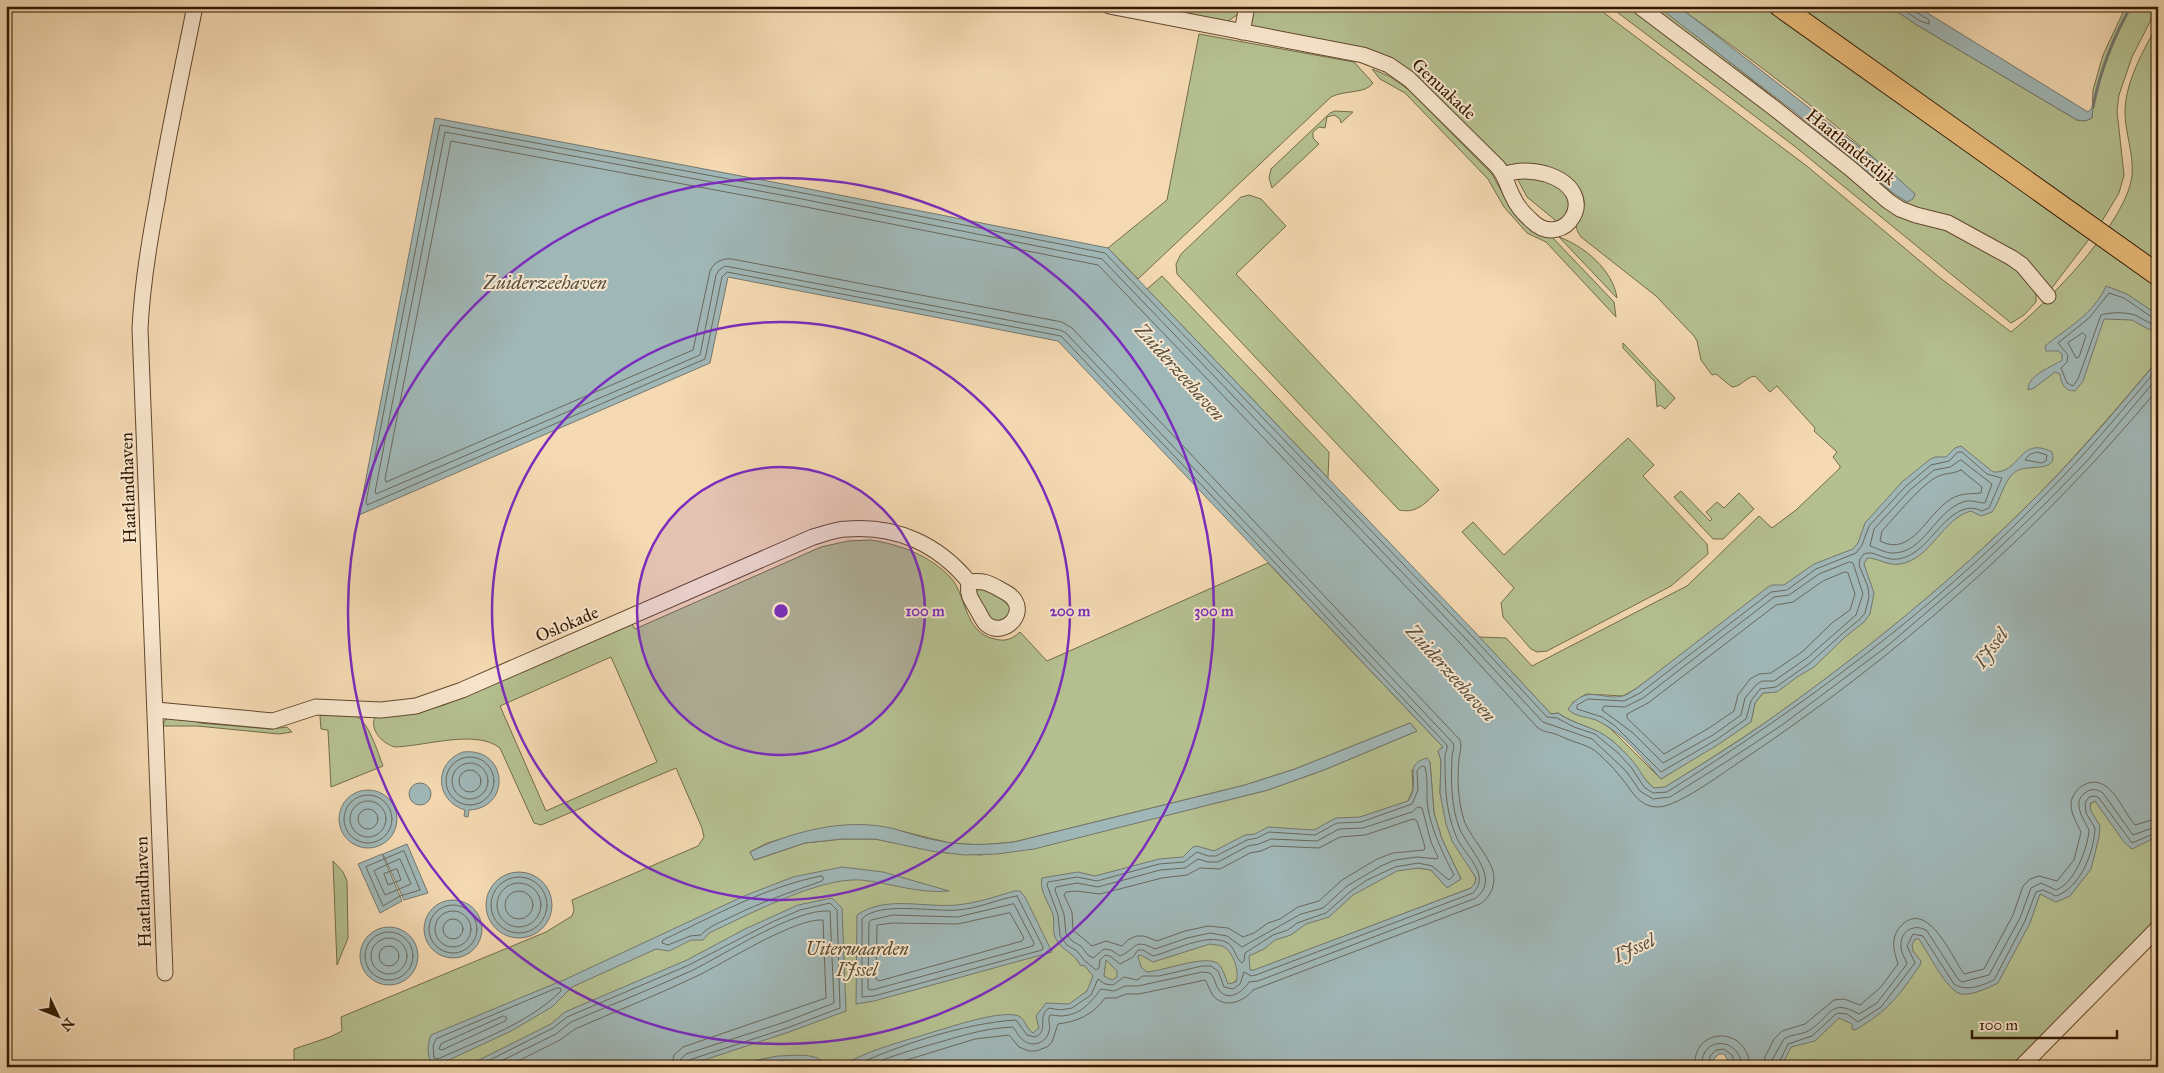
<svg xmlns="http://www.w3.org/2000/svg" width="2164" height="1073" font-family="'IM FELL Great Primer',serif">
<rect width="100%" height="100%" fill="#f4d9b2"/>
<filter id="stains"><feTurbulence type="fractalNoise" baseFrequency=".004" numOctaves="4"/><feColorMatrix values="0 0 0 0 .2 0 0 0 0 .09 0 0 0 0 .02 0 0 0 .5 -.17"/></filter>
<radialGradient id="worn" r=".72"><stop offset=".6" stop-color="#630" stop-opacity="0"/><stop offset="1" stop-color="#630" stop-opacity=".3"/></radialGradient>
<g fill="#b5c091" stroke="#736c49" fill-rule="evenodd">
<polygon points="1137,6 1240,6 1237,15 1228,21"/>
<path d="M1255,6H1595L1808,167L1939,277L2011,332C2048,302 2126,223 2132,176C2134,154 2125,133 2125,112C2125,82 2144,49 2158,24V315L2124,293L2158,318V360C2119,406 2080,452 2038,495C1958,576 1868,650 1775,716C1739,741 1702,764 1664,788H1654C1638,775 1629,753 1610,739C1593,727 1574,724 1558,713L1551,714L1479,637L1506,638L1532,666L1679,590L1687,586L1759,516L1772,528L1796,510L1840,468V466L1833,457L1837,452L1814,431L1815,428L1777,386L1770,392L1755,376C1746,377 1741,387 1732,387L1716,374L1712,375L1701,360L1697,341L1694,336L1656,296L1581,237C1571,223 1577,211 1581,197L1512,166L1503,164L1409,72L1328,44L1251,26ZM1677,658L1771,692L1763,693L1755,703L1751,722L1661,779L1611,729L1600,721L1588,717L1572,703L1586,694L1623,696L1637,688Z"/>
<polygon points="1609,6 1633,6 1853,176 1936,223 2004,256 2036,291 2036,302 2024,315 2011,323 1793,145"/>
<path d="M1646,6H1657L1691,31L1893,193L1914,194C1843,127 1757,63 1677,6H1768L2090,238L2051,289L2027,265L1906,207Z"/>
<polygon points="1794,6 1889,6 1917,25 2077,120 2085,121 2092,118 2093,90 2103,55 2126,6 2158,6 2132,57 2119,95 2117,111 2124,175 2119,193 2099,226"/>
<path d="M1199,34L1354,62L1373,83C1366,94 1344,90 1331,97L1138,279L1108,248L1167,200Z"/>
<polygon points="1372,69 1389,76 1409,90 1492,174 1511,209 1534,232 1552,237 1614,302 1616,317 1546,242 1527,233 1504,207 1488,179 1405,93 1380,79"/>
<polygon points="1335,111 1353,112 1341,123 1340,119 1334,115 1327,117 1325,128 1319,127 1313,132 1313,138 1319,144 1272,188 1269,178 1271,169 1330,113"/>
<polygon points="1523,176 1564,186 1572,209 1555,224 1555,220 1527,197 1518,180"/>
<path d="M1249,195L1261,199L1286,226L1236,274L1439,490C1426,502 1418,514 1399,510L1177,274L1176,264L1181,254L1241,197Z"/>
<path d="M1559,237C1584,246 1613,270 1617,298Z"/>
<polygon points="1162,276 1329,452 1328,478 1147,289"/>
<polygon points="1623,343 1675,398 1665,409 1660,405 1657,407 1655,382 1623,348"/>
<polygon points="1628,438 1654,465 1643,476 1707,544 1708,554 1671,586 1547,651 1537,652 1531,649 1503,617 1501,603 1514,588 1462,532 1473,522 1504,555"/>
<polygon points="1681,491 1710,521 1712,519 1706,512 1717,502 1724,508 1739,493 1754,509 1723,539 1713,539 1674,497"/>
<path d="M871,540C901,545 929,555 950,577C967,594 963,633 995,639C1006,642 1012,639 1020,632L1047,661L1268,563L1443,747L1438,751L1441,760L1440,793L1476,878L1475,884L1471,888L1253,971L1231,984L913,1067H294V1049L330,1037L342,1031L341,1017L546,932L572,916L574,910L572,900L698,846L704,837L702,828L676,768L541,825L534,823L500,748C476,729 426,746 395,747C383,744 369,730 375,717L407,714L444,705L632,624L635,629L821,547L848,541ZM611,657L657,762L546,811L500,706ZM1410,723L1417,731L1324,770L1268,790L1074,838L981,855L947,853L875,839H842L805,843L755,860L750,852L767,843L803,833L897,830L950,843L981,845L1014,842L1245,785L1295,769ZM1430,762L1434,813L1442,839L1461,879L1447,887L1431,870L1418,868L1408,801L1413,789L1412,770Z"/>
<polygon points="977,586 1009,599 1013,615 993,623 974,595"/>
<path d="M322,712C332,713 345,712 354,715C368,719 378,753 383,766L331,787L328,730L321,729L320,717Z"/>
<polygon points="172,717 191,719 199,723 271,729 287,727 292,732 279,734 197,726 162,726 166,719"/>
<polygon points="2158,740 2158,923 2017,1067 1736,1067 2089,806"/>
<polygon points="333,861 343,872 347,881 348,938 337,965"/>
</g>
<g fill="#a0b7b7" stroke="#74776e" fill-rule="evenodd">
<polygon points="1657,6 1677,6 1699,22 1889,170 1915,194 1913,199 1907,202 1893,193 1792,110"/>
<polygon points="1889,6 1916,6 2088,112 2093,107 2092,118 2085,121 2077,120 1917,25"/>
<path d="M435,118L799,187L1108,248L1473,630L1551,714L1558,713C1574,725 1594,726 1610,739C1619,746 1628,755 1635,764C1641,772 1645,781 1654,788L1665,787C1702,764 1740,741 1776,715C1868,649 1957,577 2037,496C2080,453 2119,407 2158,360V836L2132,849L2124,842L2095,801L2090,804L2091,811L2100,826L2099,837L2091,869L2070,896L2056,902L2040,894L2030,923L1998,983C1988,988 1971,996 1961,994C1947,991 1927,951 1919,939H1915L1912,945L1913,951L1921,961L1920,965C1899,996 1888,1011 1855,1030L1852,1029V1024L1839,1018L1815,1041L1791,1047L1781,1067H1732L1724,1054H1719L1713,1060L1714,1067H840C869,1049 902,1042 933,1032C954,1026 994,1012 1015,1015C1025,1016 1026,1029 1033,1033L1039,1028L1036,1016L1046,1003L1069,1004L1087,991L1093,976L1085,966L1080,965C1075,953 1062,951 1056,939C1051,932 1056,920 1052,912C1048,902 1039,889 1042,878L1078,872L1095,876L1159,859L1183,857L1193,847L1197,846L1214,851L1245,835L1255,834L1268,827L1314,830L1336,818L1360,817L1408,801C1410,797 1413,793 1413,789C1416,774 1406,764 1427,758L1430,762L1434,813L1442,839L1461,879L1447,888L1431,870L1418,868L1397,871L1353,895L1329,917L1306,924L1291,935L1275,940L1264,949L1249,956L1250,970H1254L1471,888L1475,883L1476,878L1452,841L1446,824L1440,793L1441,760L1438,751L1443,747L1058,341L728,277L710,363L359,515ZM1210,944C1214,945 1219,945 1222,946C1233,950 1240,972 1236,982L1228,984C1225,977 1223,967 1217,963C1204,955 1163,971 1147,972L1141,967L1138,956L1141,955L1153,962ZM1106,960L1117,971V977L1112,980L1104,976Z"/>
<path d="M2106,286L2127,294L2158,315V330L2148,329L2132,320L2104,319L2083,381L2075,391C2065,391 2061,384 2060,374L2055,372L2034,388L2028,390C2027,375 2052,367 2062,360V354L2058,351H2046L2045,346C2067,328 2094,314 2106,286Z"/>
<path d="M1961,446L1993,472C2021,474 2019,435 2052,452C2059,474 2027,463 2015,472C2003,481 2001,500 1992,512L1981,516L1971,511C1943,518 1931,559 1900,564C1887,566 1879,558 1867,558L1864,564L1874,593L1870,614L1864,622L1845,637L1814,667L1797,677L1777,692L1763,693L1755,703L1751,722L1719,744L1661,779C1643,759 1624,734 1600,722C1590,716 1575,718 1568,709C1587,683 1601,701 1623,696C1628,695 1633,690 1637,688L1768,587L1772,585H1784L1814,564L1853,549L1858,543L1865,523L1902,482L1929,460L1935,457H1946L1955,448Z"/>
<path d="M1410,723L1417,731L1324,770L1268,790L1034,849L997,854L964,855L931,851L875,839H842L805,843L754,860L750,852C788,833 837,820 879,826C898,828 916,837 935,840C961,846 988,845 1014,842L1245,785L1295,769Z"/>
<path d="M463,752C508,747 512,808 469,810L468,817L464,816L465,810C435,801 433,763 463,752Z"/>
<circle cx="420" cy="794" r="11"/>
<circle cx="368" cy="819" r="29"/>
<polygon points="407,844 428,893 404,900 383,854"/>
<polygon points="382,854 402,901 380,913 358,864"/>
<path d="M842,867L883,872L949,891C918,894 891,883 861,880C819,877 748,915 709,933L703,940H691L669,951L656,949L572,987L552,1007L511,1031L438,1065L431,1063C427,1053 427,1046 431,1035L566,979L744,896L793,877Z"/>
<circle cx="519" cy="905" r="33"/>
<path d="M1014,891H1020L1025,897L1052,952L874,1001L856,1004L857,915C886,895 924,908 957,905C976,903 995,897 1014,891Z"/>
<polygon points="832,898 842,908 846,1011 789,1032 683,1067 465,1067 551,1024 565,1012 687,960 745,929 798,905"/>
<circle cx="453" cy="929" r="29"/>
<circle cx="389" cy="956" r="29"/>
<path d="M778,1056C791,1056 822,1051 825,1067H748L757,1060Z"/>
</g>
<g fill="none" stroke-linecap="round" stroke-linejoin="round">
<g stroke="#68685c" stroke-width="1">
<polyline points="1898,6 1920,21 1929,24 1929,20 1916,12 1914,6"/>
<path d="M2158,318H2153L2124,298L2109,293L2089,318L2058,343L2068,355L2067,362L2061,368L2067,383L2073,386L2078,379L2101,315C2111,312 2125,312 2135,315C2143,319 2149,324 2158,325"/>
<polygon points="2083,333 2086,336 2079,357 2076,358 2068,343"/>
<path d="M1958,452H1962L1987,474L2002,478L1989,508L1982,511C1955,497 1935,539 1915,552C1888,570 1878,548 1864,554L1860,559L1859,565L1868,587L1869,597L1865,613L1860,619L1842,634L1810,663L1776,687L1760,689L1751,701L1746,719L1716,740L1661,772L1614,725L1602,717L1577,709V705L1588,699L1624,701L1640,693L1771,592L1787,590L1816,569L1856,553L1862,545L1869,526L1906,486L1931,465L1949,461Z"/>
<polygon points="2037,452 2047,455 2046,461 2042,463 2025,460 2029,455"/>
<path d="M1961,460L1992,484L1985,503C1977,503 1971,499 1963,502C1935,511 1924,554 1892,553C1885,553 1877,548 1870,546L1874,529L1910,490L1934,470L1950,467Z"/>
<path d="M1961,470L1982,487L1981,493C1970,494 1961,493 1951,499C1927,513 1912,558 1880,541L1882,531C1895,517 1923,482 1939,476C1946,473 1953,474 1961,470Z"/>
<polygon points="1850,562 1853,563 1863,594 1856,615 1807,658 1774,681 1762,681 1756,685 1745,698 1741,715 1713,735 1663,763 1633,733 1602,710 1604,706 1625,707 1643,698 1774,597 1789,595 1819,574"/>
<polygon points="1845,572 1848,573 1855,594 1850,610 1832,623 1802,652 1771,673 1759,674 1750,679 1738,695 1734,711 1709,728 1664,754 1627,718 1627,714 1648,703 1776,605 1793,602 1823,581"/>
<circle cx="470" cy="781" r="24"/>
<circle cx="470" cy="781" r="18"/>
<path d="M1422,766L1425,767C1429,782 1425,798 1429,814C1434,835 1444,856 1454,875L1449,880L1432,866L1418,863L1395,867L1367,880L1351,891L1326,913L1297,923L1288,930L1273,935L1245,953L1244,961L1242,963C1235,958 1235,946 1226,942C1206,933 1173,951 1153,956L1143,950H1138L1133,957L1120,964L1110,956L1105,955L1100,960L1099,968L1096,970L1084,960L1077,951L1067,945L1060,936L1058,915L1047,885L1048,882L1077,877L1097,881L1159,864L1184,862L1197,852L1208,856H1216L1247,840L1257,838L1269,832L1315,835L1337,823L1361,822L1412,804L1418,790L1417,771Z"/>
<circle cx="470" cy="781" r="11"/>
<circle cx="368" cy="819" r="24"/>
<circle cx="368" cy="819" r="18"/>
<path d="M1418,807L1422,808L1431,842L1438,857L1437,859L1417,857L1395,860L1381,866L1347,886L1323,908L1301,914L1242,947L1227,936L1210,933L1187,938L1155,949C1133,938 1138,948 1120,956L1111,950L1104,949L1093,958L1088,955L1081,946L1072,941L1066,934L1064,914L1055,890L1056,887L1077,883L1098,887L1160,870L1185,868L1198,859L1208,862H1218L1248,846L1259,844L1271,839L1317,841L1339,829L1363,828L1412,812Z"/>
<circle cx="368" cy="819" r="10"/>
<polygon points="1414,819 1417,821 1425,847 1424,850 1393,853 1377,859 1342,880 1319,901 1298,907 1280,919 1268,923 1254,933 1243,937 1228,928 1208,926 1185,931 1157,941 1144,936 1136,936 1128,940 1122,946 1106,941 1092,946 1073,930 1072,912 1064,895 1066,892 1076,891 1100,894 1162,878 1187,875 1200,868 1220,869 1250,853 1261,851 1272,846 1319,848 1340,837 1365,835"/>
<polygon points="404,851 420,890 400,896 383,906 366,867"/>
<polygon points="400,859 411,884 385,895 374,871"/>
<polygon points="397,869 401,880 388,885 384,874"/>
<path d="M821,876L824,878L822,881C791,892 761,902 731,917C721,922 709,926 701,935L690,936L668,945L662,943L663,940C714,916 765,887 821,876Z"/>
<circle cx="519" cy="905" r="28"/>
<circle cx="519" cy="905" r="22"/>
<circle cx="519" cy="905" r="14"/>
<path d="M1017,896L1043,947L1042,950L874,996L862,997V919C878,901 933,912 957,910C978,909 997,899 1017,896Z"/>
<polygon points="1014,904 1034,943 1033,946 872,990 868,989 869,922 871,920 893,915 957,917"/>
<circle cx="453" cy="929" r="24"/>
<circle cx="453" cy="929" r="18"/>
<polygon points="1010,913 1024,938 1022,941 879,981 876,979 877,925 893,923 957,924"/>
<circle cx="453" cy="929" r="10"/>
<circle cx="389" cy="956" r="24"/>
<circle cx="389" cy="956" r="18"/>
<circle cx="389" cy="956" r="10"/>
<path d="M557,988H560L561,991C528,1024 479,1040 438,1059L434,1058L433,1046L436,1039Z"/>
<polygon points="504,1016 507,1018 505,1021 442,1050 439,1049 441,1044"/>
<polyline points="476,1067 553,1028 567,1017 689,965 772,922 800,910 830,903 837,910 840,1008 787,1028 689,1060 686,1062 685,1067"/>
<path d="M489,1067L556,1034L571,1022C611,1005 651,989 691,971C724,955 795,908 830,911L834,1003L785,1022L686,1054L681,1059L679,1067"/>
<path d="M506,1067L560,1040L575,1029C614,1012 655,996 695,977C723,964 794,918 823,920L826,998L683,1047L674,1055L671,1067"/>
<polyline points="757,1067 778,1061 815,1062 820,1067"/>
<path d="M852,1067C898,1045 965,1023 1016,1020L1027,1035L1035,1037C1050,1031 1036,1017 1049,1008L1060,1010L1072,1008L1091,995L1098,979L1105,984L1113,985L1124,977L1137,980L1143,976H1159L1202,966H1211L1218,971L1224,987L1233,989L1240,984L1244,972L1251,976L1256,975L1473,893C1492,874 1463,854 1456,836C1445,810 1445,783 1445,756C1445,752 1448,750 1447,745L1061,336L727,272L722,277L705,359L367,505L366,502L440,125L798,192L1105,253L1470,634L1547,717L1557,718L1574,727L1595,734L1618,753L1631,767L1644,787L1653,793L1667,792C1802,707 1931,612 2042,498C2083,457 2121,412 2158,368"/>
<path d="M866,1067C886,1058 905,1052 926,1046C955,1038 982,1028 1013,1027C1016,1031 1019,1037 1023,1040C1032,1048 1047,1043 1049,1031C1051,1025 1047,1020 1050,1015C1054,1015 1057,1016 1062,1016C1081,1015 1091,1002 1101,989L1114,991L1125,986H1138L1202,972L1210,973C1215,977 1215,985 1219,990C1229,1003 1243,991 1249,982L1258,981L1476,898C1502,877 1467,849 1459,827C1451,805 1451,781 1452,758C1452,752 1455,749 1453,743L1066,333L1060,330L725,266L719,270L716,275L700,355L376,494L375,492L445,132L797,198L1102,259L1465,638L1543,722L1592,739L1626,771L1640,791L1653,799L1670,797L1729,760L1782,725L1886,647L1976,570L2046,503L2087,461L2158,377"/>
<path d="M884,1067L975,1039L1009,1035L1019,1047L1029,1051H1036L1047,1047L1052,1042L1058,1024C1077,1022 1094,1014 1105,998H1116L1126,994H1139L1205,980C1208,984 1209,989 1212,994C1223,1010 1244,1002 1253,990L1480,904C1489,898 1494,889 1494,878C1494,860 1470,838 1464,820C1458,801 1457,779 1459,759C1460,752 1462,747 1460,740L1072,328L1062,322L732,259C722,258 714,262 710,271L693,350L386,482L385,479L451,141L796,205L1098,265L1460,643L1537,727C1542,731 1546,732 1552,733C1557,734 1562,737 1567,739C1579,744 1589,745 1599,754C1606,761 1613,767 1619,775C1631,788 1637,807 1658,807C1677,807 1720,775 1738,763C1896,658 2037,534 2158,389"/>
<path d="M1695,1067C1691,1027 1748,1024 1750,1067"/>
<path d="M1702,1067C1699,1036 1740,1035 1742,1067"/>
<polyline points="1709,1067 1710,1056 1716,1050 1724,1049 1732,1055 1736,1067"/>
<path d="M1763,1067L1765,1057L1774,1039L1782,1031L1805,1024L1834,1000L1844,999L1860,1005L1880,988L1898,964C1894,951 1890,939 1900,927C1927,896 1953,959 1964,974L1984,969L2013,915L2023,886L2030,879L2039,876L2057,881L2074,860L2081,832C2077,823 2072,816 2071,806C2070,790 2090,776 2104,785C2116,791 2126,815 2135,825L2158,818"/>
<path d="M1771,1067L1772,1060L1784,1039C1791,1034 1802,1035 1810,1030C1832,1015 1830,998 1859,1014L1877,1003L1907,964C1905,957 1900,952 1901,944C1901,930 1916,923 1927,931L1958,979L1962,982L1989,975L2020,918L2031,888L2041,883L2056,890C2074,884 2088,848 2089,830C2083,818 2070,800 2088,791C2093,788 2098,790 2103,793L2133,835L2158,826"/>
<path d="M1777,1067L1788,1044L1812,1036L1837,1013L1847,1014L1858,1022L1881,1007L1915,963L1907,946L1913,934L1923,936L1954,984C1966,992 1981,986 1994,980L2025,921L2036,892L2043,890L2056,896C2080,888 2094,853 2095,828L2086,813L2085,803L2089,797L2095,796L2099,798L2132,843L2158,832"/>
</g>
<path stroke="#74776e" stroke-width="3" d="M2093,107C2100,71 2113,38 2131,6"/>
<defs>
<g id="minor">
<path d="M1109,6L1363,55L1389,65L1409,79L1497,166C1506,176 1507,186 1513,197C1517,206 1525,215 1532,221C1563,252 1606,193 1546,174C1531,170 1518,169 1504,175"/>
<polyline points="1639,6 1774,108 1851,169 1888,201 1900,209 1916,215 1948,223 2012,258 2022,265 2048,296"/>
<polyline points="1242,32 1247,6"/>
<path d="M156,710L273,721L316,707L381,710L416,706L462,690L813,537C824,534 836,529 847,529C896,525 938,544 969,582C967,596 971,599 978,611C980,615 983,621 986,624C1005,640 1034,608 1005,592C990,584 986,580 969,582"/>
<path d="M165,973L140,329C142,285 149,243 157,201C168,135 182,71 195,6"/>
<polyline points="2021,1067 2158,928"/>
</g>
<polyline id="highway" points="1780,6 2158,275"/>
</defs>
<use href="#minor" stroke="#62482d" stroke-width="17"/>
<use href="#highway" stroke="#311801" stroke-width="23"/>
<use href="#minor" stroke="#f8e6cd" stroke-width="15"/>
<use href="#highway" stroke="#eabc79" stroke-width="21"/>
</g>
<circle cx="781" cy="611" r="144" fill="#7b2cbf" fill-opacity=".12"/>
<g fill="none" stroke="#7b2cbf" stroke-width="2.5">
<circle cx="781" cy="611" r="144"/>
<circle cx="781" cy="611" r="289"/>
<circle cx="781" cy="611" r="433"/>
</g>
<g text-anchor="middle" dominant-baseline="central" stroke-width="4" stroke-linejoin="round" paint-order="stroke">
<g font-size="18" fill="#311801" stroke="#f8e6cd">
<text transform="translate(1444 89) rotate(43)">Genuakade</text>
<text transform="translate(1851 147) rotate(39)">Haatlanderdijk</text>
<text transform="translate(128 488) rotate(-92)">Haatlandhaven</text>
<text transform="translate(567 624) rotate(-23)">Oslokade</text>
<text transform="translate(143 892) rotate(-92)">Haatlandhaven</text>
</g>
<g font-size="18" font-style="italic" fill="#594a2c" stroke="#f8e6cd">
<text x="857" y="949">Uiterwaarden<tspan x="857" dy="21">IJssel</tspan></text>
</g>
<g font-size="19" font-style="italic" fill="#585041" stroke="#f8e6cd">
<text x="545" y="282">Zuiderzeehaven</text>
<text transform="translate(1180 372) rotate(48)">Zuiderzeehaven</text>
<text transform="translate(1991 648) rotate(-54)">IJssel</text>
<text transform="translate(1451 673) rotate(48)">Zuiderzeehaven</text>
<text transform="translate(1634 948) rotate(-25)">IJssel</text>
</g>
</g>
<circle cx="781" cy="611" r="8" fill="#7b2cbf" stroke="#f8e6cd" stroke-width="2.5"/>
<g font-size="15" text-anchor="middle" font-weight="bold" fill="#7b2cbf" stroke="#f8e6cd" stroke-width="4" stroke-linejoin="round" paint-order="stroke">
<text x="925" y="616">100 m</text>
<text x="1070" y="616">200 m</text>
<text x="1214" y="616">300 m</text>
</g>
<rect width="2164" height="1073" fill="none" stroke="#f4d9b2" stroke-width="25"/>
<rect x="8" y="8" width="2149" height="1058" fill="none" stroke="#311801" stroke-width="2.5"/>
<rect x="12" y="12" width="2139" height="1048" fill="none" stroke="#311801"/>
<g transform="translate(58 1016) rotate(133)" stroke="#f8e6cd" stroke-width="4" paint-order="stroke">
<path d="M0-4L9 19L0 12L-9 19Z" fill="#311801"/>
<text y="-8" font-size="14" font-weight="bold" text-anchor="middle" fill="#311801">N</text>
</g>
<path d="M1972 1030v8h145v-8" fill="none" stroke="#311801" stroke-width="2.5"/>
<text x="1979" y="1030" font-size="15" fill="#311801" stroke="#f8e6cd" stroke-width="4" paint-order="stroke">100 m</text>
<rect width="100%" height="100%" filter="url(#stains)"/>
<rect width="100%" height="100%" fill="url(#worn)"/>
</svg>
